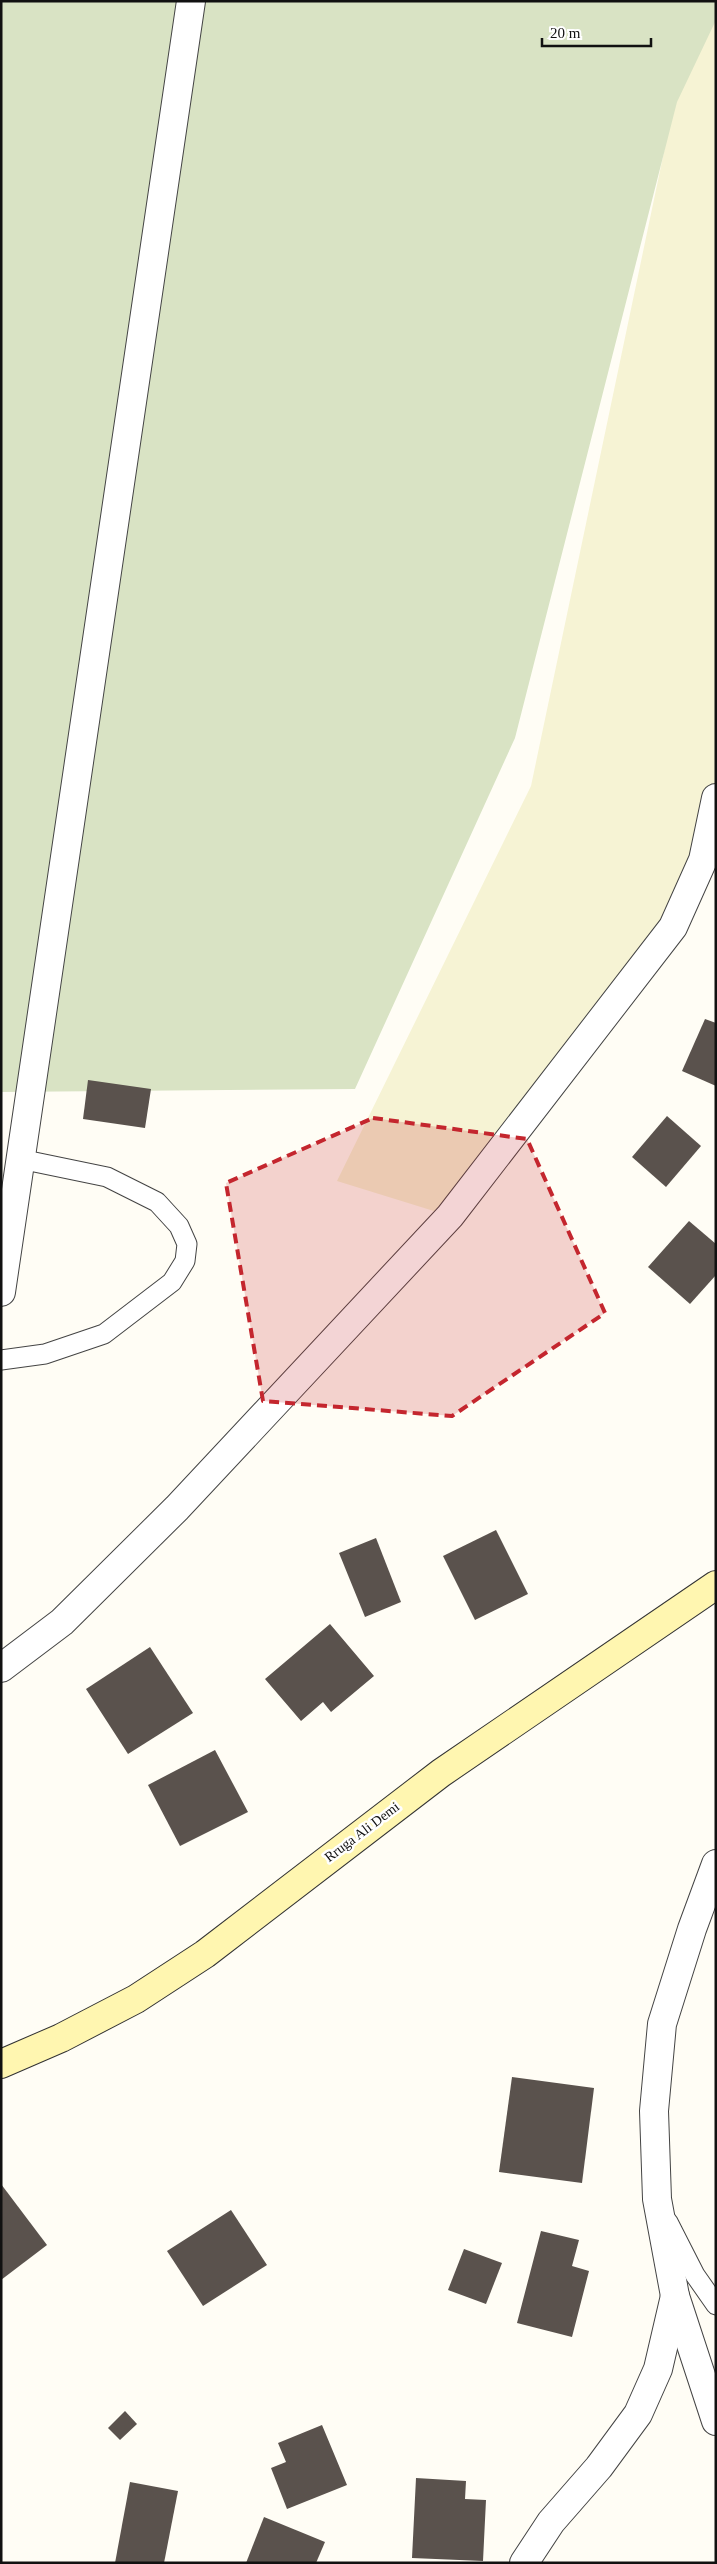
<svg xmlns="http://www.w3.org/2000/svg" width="717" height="2564" font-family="'Times New Roman',serif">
<rect width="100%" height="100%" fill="#fffdf5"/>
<polygon fill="#f6f3d4" points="716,6 716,794 673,927 450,1216 337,1181 531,786 674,104"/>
<polygon fill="#d9e3c4" points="1,1 716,1 716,20 677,102 515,738 355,1089 1,1092"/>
<g fill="#5a524d">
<polygon points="705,1019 716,1023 716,1086 682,1071"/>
<polygon points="88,1080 151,1089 145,1128 83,1119"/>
<polygon points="667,1116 701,1146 666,1187 632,1157"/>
<polygon points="689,1221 716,1244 716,1275 690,1304 648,1267"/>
<polygon points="496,1530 528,1594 475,1620 443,1556"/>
<polygon points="376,1538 401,1602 365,1617 339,1553"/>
<polygon points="330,1624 374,1676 331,1712 323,1702 301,1721 265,1679"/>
<polygon points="150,1647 193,1713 128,1754 86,1689"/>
<polygon points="215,1750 248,1812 180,1846 148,1785"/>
<polygon points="512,2077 594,2088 582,2183 499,2172"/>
<polygon points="1,2184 47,2245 1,2280"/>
<polygon points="231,2210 267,2265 203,2306 167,2251"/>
<polygon points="541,2231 579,2240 572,2266 589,2271 572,2337 517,2323"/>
<polygon points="464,2249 502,2263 486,2304 448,2290"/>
<polygon points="125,2411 137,2424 120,2440 108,2428"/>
<polygon points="322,2425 347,2485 287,2509 271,2468 286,2462 278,2443"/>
<polygon points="416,2478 466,2481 465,2499 486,2500 483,2561 412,2558"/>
<polygon points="130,2482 178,2491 164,2563 115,2563"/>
<polygon points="264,2517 325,2542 316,2563 246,2563"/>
</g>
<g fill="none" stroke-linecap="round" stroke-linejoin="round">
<defs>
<g id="service">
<polyline points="1,1360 45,1354 104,1334 172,1282 185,1261 187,1244 179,1226 157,1202 107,1177 20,1159"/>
<polyline points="668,2222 695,2275 716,2305"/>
</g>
<g id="minor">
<polyline points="1,1668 62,1622 177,1508 450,1216 673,927 703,860 716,798"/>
<polyline points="716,1864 692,1929 662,2024 654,2111 657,2199 675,2296 716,2421"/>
<polyline points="524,2563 551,2522 599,2467 638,2414 658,2369 675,2296"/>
</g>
<polyline id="tertiary" points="1,1292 191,1"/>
<polyline id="secondary" points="1,2064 61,2038 136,1999 205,1954 441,1773 716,1585"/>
</defs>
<use href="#service" stroke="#444" stroke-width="21"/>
<use href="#minor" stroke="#444" stroke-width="30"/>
<use href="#tertiary" stroke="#444" stroke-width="30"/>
<use href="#secondary" stroke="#333" stroke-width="30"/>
<use href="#service" stroke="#fff" stroke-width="19"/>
<use href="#minor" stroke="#fff" stroke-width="28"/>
<use href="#tertiary" stroke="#fff" stroke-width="28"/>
<use href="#secondary" stroke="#fff6b0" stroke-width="28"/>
</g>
<path fill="#c4262e" fill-opacity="0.2" stroke="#c4262e" stroke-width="4" stroke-dasharray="10 6" stroke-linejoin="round" d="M373,1118L527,1139L605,1313L452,1416L263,1401L226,1183Z"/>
<g text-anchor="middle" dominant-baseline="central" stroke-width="5" stroke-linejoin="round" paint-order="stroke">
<g font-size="14" fill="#111" stroke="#fff">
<text transform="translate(362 1832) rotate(-37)">Rruga Ali Demi</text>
</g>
</g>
<rect width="717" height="2564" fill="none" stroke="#111111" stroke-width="5"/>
<path d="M542 38v8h109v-8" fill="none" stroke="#111111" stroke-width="2.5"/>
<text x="550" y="38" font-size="15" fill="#111111" stroke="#ffffff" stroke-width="4" paint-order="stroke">20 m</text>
</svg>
